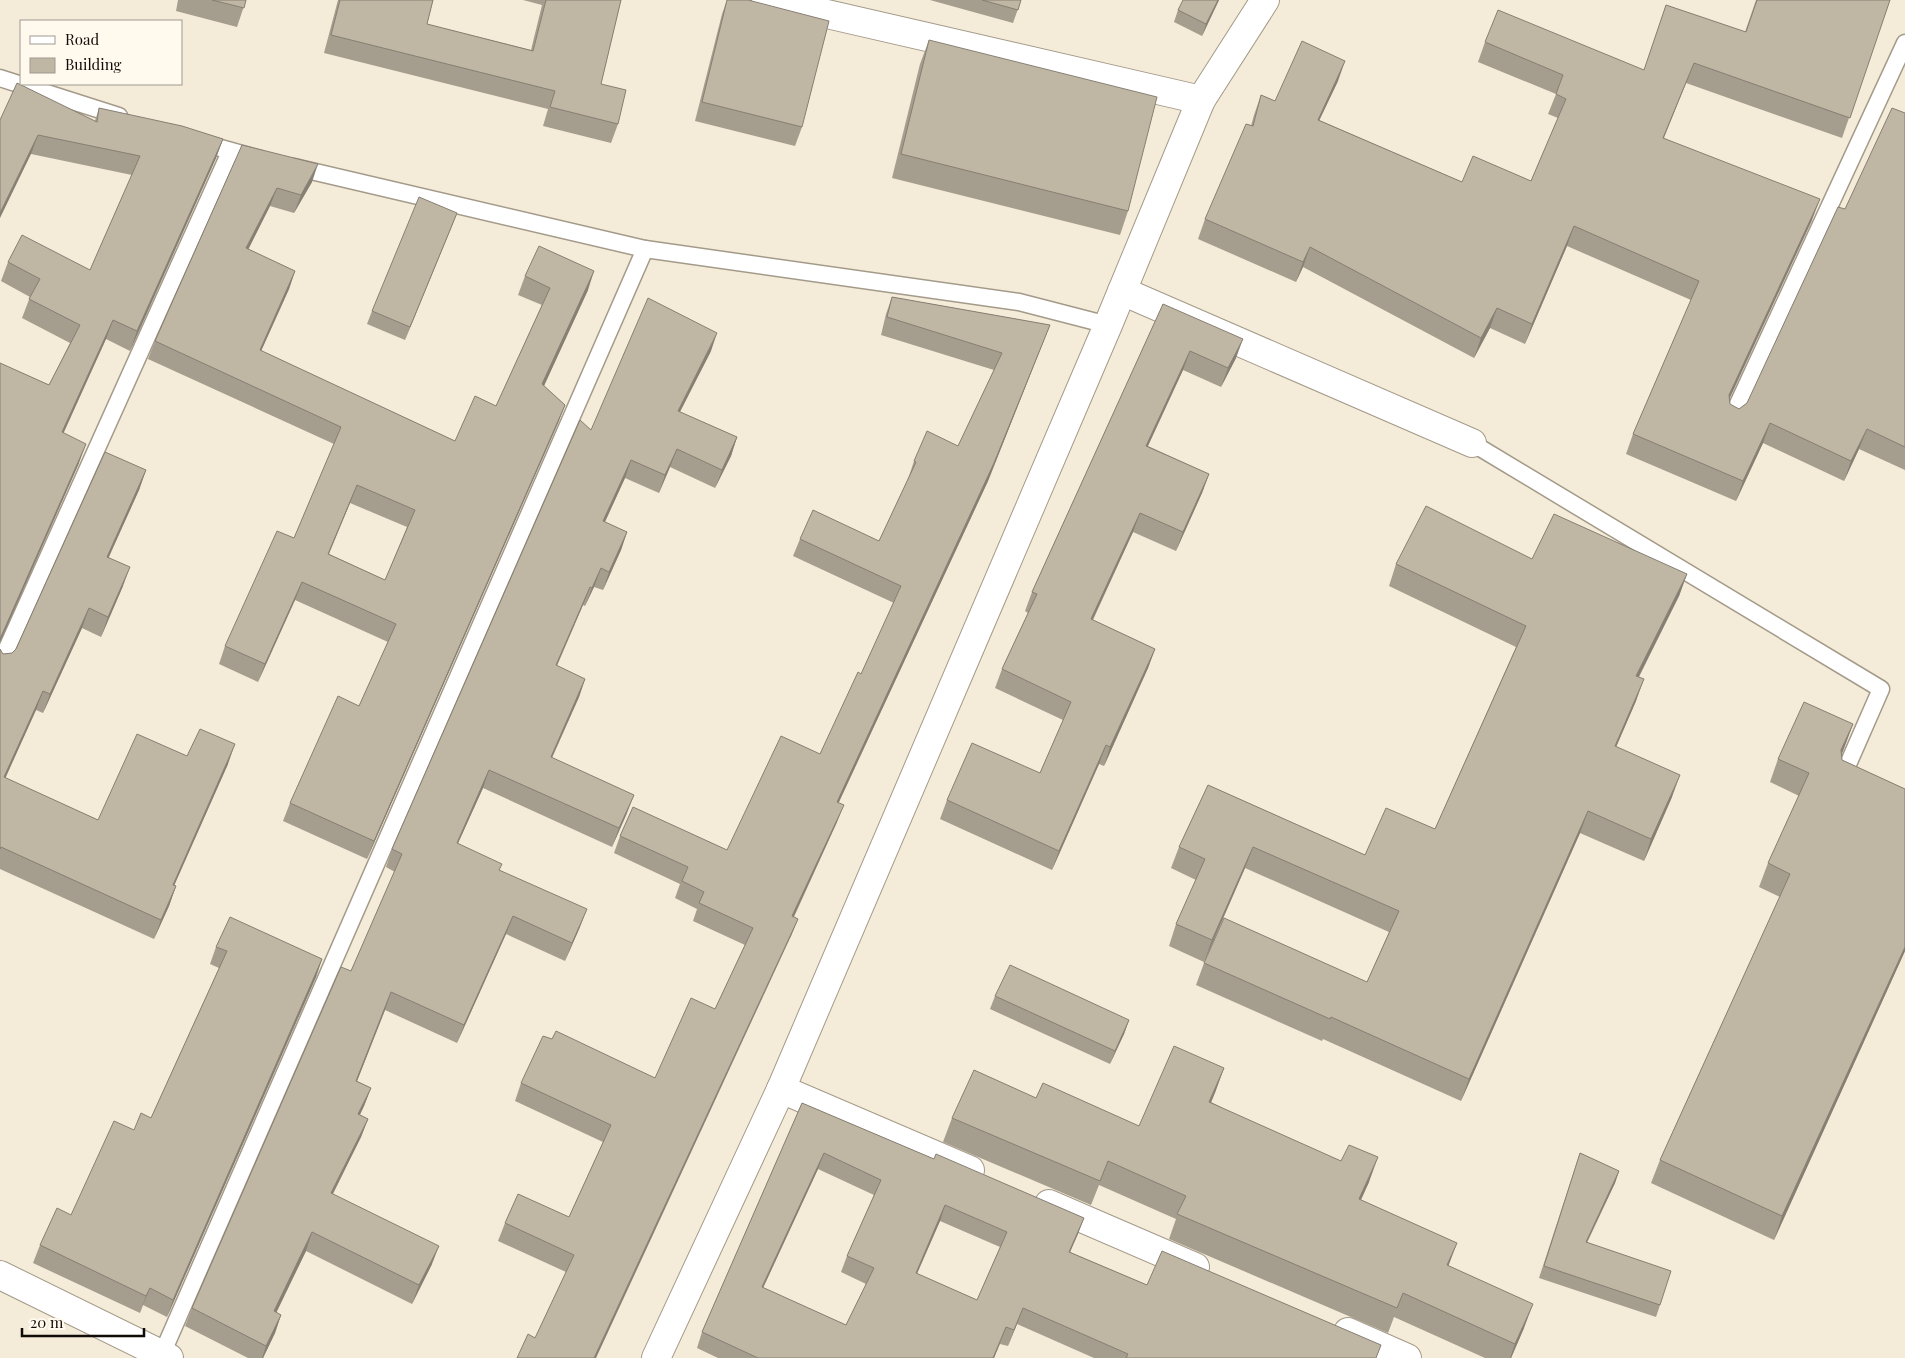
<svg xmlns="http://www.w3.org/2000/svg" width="1905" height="1358" font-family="'Playfair Display',serif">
<rect width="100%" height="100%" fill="#f5ebd9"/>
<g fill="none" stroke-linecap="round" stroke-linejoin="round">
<defs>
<g id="service">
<polyline points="0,78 119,116"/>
<polyline points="199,142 260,159"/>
<polyline points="294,167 645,249 1019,302 1108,325"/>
<polyline points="1731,419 1905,43"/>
<polyline points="1472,443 1881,689 1842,778 1846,780"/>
<polyline points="0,664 230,152"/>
<polyline points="162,1354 645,249"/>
</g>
<g id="minor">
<polyline points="766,0 1201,100"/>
<polyline points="1122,291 1472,443"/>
<polyline points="781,1089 970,1170"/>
<polyline points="1049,1204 1195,1267"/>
<polyline points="0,1275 169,1358"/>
<polyline points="1348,1332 1407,1358"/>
<polyline points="656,1358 781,1089 1108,325 1201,100 1265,0"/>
</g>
</defs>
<use href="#service" stroke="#a49a89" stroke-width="19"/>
<use href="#minor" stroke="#a49a89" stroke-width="30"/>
<use href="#service" stroke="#fff" stroke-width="16"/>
<use href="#minor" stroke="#fff" stroke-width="28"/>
</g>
<g fill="#a59d8d" fill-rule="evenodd">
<polygon points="178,0 246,0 237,27 176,11"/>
<polygon points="338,0 433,0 427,24 531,50 542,5 523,0 621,0 601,84 618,124 611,143 543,126 548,109 324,53"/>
<polygon points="727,0 748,0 802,127 795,146 695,121 722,14"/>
<polygon points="930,0 1021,0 1013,23"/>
<polygon points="1219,0 1202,36 1174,22 1178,10"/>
<polygon points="1756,0 1890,0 1842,138 1686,83 1664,138 1812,220 1729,398 1730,404 1739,409 1747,403 1845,209 1905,113 1905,470 1859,449 1844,481 1763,443 1736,501 1626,454 1633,434 1691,300 1567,246 1525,344 1490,328 1474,358 1303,267 1296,282 1198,239 1205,219 1251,126 1254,115 1261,95 1275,101 1338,81 1319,120 1462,182 1531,181 1558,118 1548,114 1556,94 1478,62 1485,42 1644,70 1666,5 1745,32"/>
<polygon points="929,40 1128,211 1120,235 892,178 920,64"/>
<polygon points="99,108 223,139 216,158 130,351 106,339 63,433 79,463 0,642 0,363 49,385 70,343 22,318 30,297 1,281 8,262 90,270 132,175 31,154 0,120 95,121"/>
<path d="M242,145L312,182L294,213L270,206L248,249L295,271L289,289L261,351L455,441L496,406L542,305L518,295L525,276L588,290L544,386L565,405L558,423L367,859L283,821L290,803L359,706L388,642L295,600L258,682L219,664L225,646L294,538L334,444L148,359L155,341ZM350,503L407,527L385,580L329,554Z"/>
<polygon points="457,213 405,340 367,324 372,311"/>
<polygon points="892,297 1050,325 988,481 839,802 837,822 794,917 798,919 791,936 535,1338 566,1272 498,1241 505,1223 569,1217 603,1142 515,1101 521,1083 655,1078 715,1009 745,945 693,921 697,909 675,898 680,884 614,853 620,836 727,850 820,754 861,674 894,603 793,556 800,539 879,541 908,479 914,461 958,446 994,370 881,335 886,314"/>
<polygon points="1163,304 1236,358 1221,387 1183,370 1148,446 1209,474 1202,493 1176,551 1133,532 1093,620 1155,649 1148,668 1104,766 1099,764 1052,870 940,819 947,800 1040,773 1063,720 995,688 1002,669 1028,613 1025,611 1032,592"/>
<polygon points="711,351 680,412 737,437 731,456 715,488 670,467 659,493 625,478 605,522 627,532 621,550 603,590 594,587 585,606 583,605 557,666 585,679 579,697 552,758 627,813 612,847 483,788 458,843 500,870 580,927 565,961 506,934 457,1043 385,1010 357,1081 371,1088 364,1106 360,1115 368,1119 361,1137 333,1194 432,1264 412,1304 306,1251 276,1312 281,1315 275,1333 263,1358 248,1358 185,1326 192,1308 351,971 395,872 386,867 392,849 591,430"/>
<polygon points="146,470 139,490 109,557 123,586 101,637 82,628 43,713 36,710 5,778 98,820 187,756 228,764 174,885 176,886 169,906 154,939 0,869 0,649 3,654 12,653 16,649"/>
<polygon points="1532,559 1687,574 1679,596 1639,677 1636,701 1616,747 1672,797 1644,861 1580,833 1461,1101 1323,1039 1322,1041 1196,985 1204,963 1367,982 1389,932 1245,868 1204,962 1169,946 1176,924 1196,880 1171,868 1179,847 1208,785 1365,855 1435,829 1516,647 1389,586 1396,564"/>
<polygon points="1853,724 1842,754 1842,760 1905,789 1905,951 1774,1240 1651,1183 1660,1160 1780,897 1759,887 1768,863 1799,796 1770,782 1778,759"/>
<polygon points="216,947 322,959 316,977 167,1317 143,1305 140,1313 33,1263 40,1245 71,1215 134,1130 151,1118 219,968 210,964"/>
<polygon points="995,996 1129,1020 1124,1034 1110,1064 990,1009"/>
<polygon points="1224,1068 1211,1102 1369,1182 1361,1200 1449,1266 1524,1328 1511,1358 1485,1358 1394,1317 1388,1333 1169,1239 1176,1219 1099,1185 1091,1205 943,1142 952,1118 1036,1098 1139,1126"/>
<path d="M802,1103L934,1159L1084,1218L1070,1252L1147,1285L1381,1345L1376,1358H1094L1017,1324L1008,1346L1000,1344L994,1358H718L697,1348L702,1332ZM818,1169L874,1195L847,1256L841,1272L866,1284L846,1325L763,1288ZM940,1221L1000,1247L977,1300L917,1274Z"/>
<polygon points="1580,1153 1619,1171 1615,1183 1587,1243 1660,1305 1656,1317 1539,1278"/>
</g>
<g fill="#867f73">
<polygon points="1218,0 1219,0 1202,36 1206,24"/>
<polygon points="1345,61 1338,81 1310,140 1318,120"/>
<polygon points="1694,63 1686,83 1655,158 1663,138"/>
<polygon points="38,135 31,154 0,218 0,213"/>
<polygon points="223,139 216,158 130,351 137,331"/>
<polygon points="318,164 312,182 294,213 301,195"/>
<polygon points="277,188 270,206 240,266 246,248"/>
<polygon points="1820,199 1812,220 1722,415 1729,395"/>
<polygon points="457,213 452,226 405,340 410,327"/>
<polygon points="1574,226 1567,246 1525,344 1532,324"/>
<polygon points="1310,247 1303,267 1296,282 1303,262"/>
<polygon points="295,271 289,289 253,369 260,350"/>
<polygon points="594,271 588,290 536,403 542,384"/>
<polygon points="1497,308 1490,328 1474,358 1481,338"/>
<polygon points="113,320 106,339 55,452 62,432"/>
<polygon points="1050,325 988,481 831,819 837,802"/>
<polygon points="717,333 711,351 671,429 678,411"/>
<polygon points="1243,339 1236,358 1221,387 1228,368"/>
<polygon points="1190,351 1183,370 1139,465 1146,446"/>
<polygon points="565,405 558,423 367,859 374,841"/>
<polygon points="1770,423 1763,443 1736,501 1743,481"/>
<polygon points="1867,429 1859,449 1844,481 1851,461"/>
<polygon points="737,437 731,456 715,488 722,470"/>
<polygon points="86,444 79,463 0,642 0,639"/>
<polygon points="677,449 670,467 659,493 665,475"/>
<polygon points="631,460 625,478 597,539 603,521"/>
<polygon points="146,470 139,490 100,576 107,557"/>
<polygon points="1209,474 1202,493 1176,551 1183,532"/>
<polygon points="357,485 350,503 321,572 328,554"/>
<polygon points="1140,513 1133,532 1084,638 1091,619"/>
<polygon points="627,532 621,550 603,590 609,572"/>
<polygon points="130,567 123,586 101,637 108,617"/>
<polygon points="601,568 594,587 585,606 592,588"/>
<polygon points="1687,574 1679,596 1628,698 1636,676"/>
<polygon points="302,582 295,600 258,682 265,664"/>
<polygon points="590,587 583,605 549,683 556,665"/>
<polygon points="89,608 82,628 43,713 50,694"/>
<polygon points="1155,649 1148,668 1104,766 1110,747"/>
<polygon points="585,679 579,697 544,775 551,757"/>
<polygon points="1644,679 1636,701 1607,768 1615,746"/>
<polygon points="43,691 36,710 0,790 4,777"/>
<polygon points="1853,724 1844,748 1833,774 1841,750"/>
<polygon points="235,744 228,764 166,904 173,885"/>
<polygon points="1106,745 1099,764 1052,870 1059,851"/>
<polygon points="489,770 483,788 450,861 457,843"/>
<polygon points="1680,775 1672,797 1644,861 1651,839"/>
<polygon points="634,795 627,813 612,847 619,828"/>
<polygon points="844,805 837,822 786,933 792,916"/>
<polygon points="1588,811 1580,833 1461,1101 1469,1079"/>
<polygon points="1253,847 1245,868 1204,962 1212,940"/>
<polygon points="176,886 169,906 154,939 161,920"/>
<polygon points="587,909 580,927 565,961 572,943"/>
<polygon points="513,916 506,934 457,1043 464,1025"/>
<polygon points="798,919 791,936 596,1358 594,1358"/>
<polygon points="1905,947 1905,951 1774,1240 1782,1216"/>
<polygon points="322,959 316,977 167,1317 173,1300"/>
<polygon points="391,992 385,1010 350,1099 356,1081"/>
<polygon points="1129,1020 1124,1034 1110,1064 1115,1051"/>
<polygon points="1224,1068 1215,1093 1201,1126 1209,1102"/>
<polygon points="371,1088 364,1106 351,1132 358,1114"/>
<polygon points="368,1119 361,1137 324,1211 331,1193"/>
<polygon points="824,1153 818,1169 756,1303 762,1287"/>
<polygon points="1378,1157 1369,1182 1350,1223 1359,1199"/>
<polygon points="1619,1171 1615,1183 1581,1254 1586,1242"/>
<polygon points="945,1205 940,1221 910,1289 916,1273"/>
<polygon points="1084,1218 1078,1234 1063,1268 1069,1252"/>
<polygon points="312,1232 306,1251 268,1330 274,1311"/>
<polygon points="1457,1243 1448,1267 1447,1265"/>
<polygon points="439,1246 432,1264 412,1304 419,1285"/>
<polygon points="150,1288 143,1305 140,1313 146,1296"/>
<polygon points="1533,1304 1524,1328 1511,1358 1510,1358 1515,1344"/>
<polygon points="1023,1308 1017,1324 1008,1346 1014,1330"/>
<polygon points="281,1315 275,1333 263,1358 262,1358 266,1346"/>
<polygon points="1006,1327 994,1358 993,1358"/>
</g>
<g fill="#c0b6a4" stroke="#867f73" fill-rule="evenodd">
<polygon points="212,0 246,0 244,8"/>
<polygon points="340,0 433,0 427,24 533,51 546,0 621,0 601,84 626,90 618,124 550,107 555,91 331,35"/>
<polygon points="727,0 748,0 829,21 802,127 702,102"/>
<polygon points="982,0 1021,0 1018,10"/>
<polygon points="1183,0 1218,0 1206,24 1178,10"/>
<polygon points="1757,0 1890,0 1850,118 1694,63 1663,138 1820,199 1729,395 1730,404 1739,409 1747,403 1838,207 1845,209 1892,108 1905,113 1905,447 1867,429 1851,461 1770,423 1743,481 1633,434 1699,281 1574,226 1532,324 1497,308 1481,338 1310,247 1303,262 1205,219 1246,124 1253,126 1261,95 1275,101 1302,41 1345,61 1318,120 1462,182 1473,156 1531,181 1566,99 1556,94 1563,75 1485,42 1498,10 1644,70 1666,5 1746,32"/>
<polygon points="929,40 1157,97 1128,211 901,154"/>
<polygon points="17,83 97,122 99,108 182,126 223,139 137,331 113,320 62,432 86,444 0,639 0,363 49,385 80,325 29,299 40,279 8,262 22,235 90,270 140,156 38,135 0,213 0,120"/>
<path d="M242,145L318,164L301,195L277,188L246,248L295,271L260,350L455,441L475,396L496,406L550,288L525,276L539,246L594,271L542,384L565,405L374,841L290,803L338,696L359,706L396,624L302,582L265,664L225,646L277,531L294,538L341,427L155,341ZM357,485L415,510L385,580L328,554Z"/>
<polygon points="419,197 457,213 410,327 372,311"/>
<polygon points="892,297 1050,325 994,463 837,802 844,805 792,916 798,919 594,1358 517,1358 528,1334 535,1338 574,1255 505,1223 518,1194 569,1217 611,1125 521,1083 543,1036 552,1039 556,1031 655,1078 691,998 715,1009 753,928 699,903 704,892 682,881 688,867 620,836 633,807 727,850 781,736 820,754 858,672 861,674 901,586 800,539 813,510 879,541 916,462 914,461 927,431 958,446 1002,353 887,317"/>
<polygon points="648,298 717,333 678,411 737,437 722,470 677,449 665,475 631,460 603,521 627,532 609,572 601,568 592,588 590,587 556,665 585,679 551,757 634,795 619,828 489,770 457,843 502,864 499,870 587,909 572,943 513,916 464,1025 391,992 356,1081 371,1088 358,1114 368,1119 331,1193 439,1246 419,1285 312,1232 274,1311 281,1315 266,1346 192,1308 341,967 351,971 402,854 392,849 580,420 591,430"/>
<polygon points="1163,304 1243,339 1228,368 1190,351 1146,446 1209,474 1183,532 1140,513 1091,619 1155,649 1110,747 1106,745 1059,851 947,800 972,743 1040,773 1071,702 1002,669 1037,594 1032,592"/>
<polygon points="105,452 146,470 107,557 130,567 108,617 89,608 50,694 43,691 4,777 98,820 137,734 187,756 200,729 235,744 173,885 176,886 161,920 1,847 0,849 0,649 3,654 12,653 16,649"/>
<polygon points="1426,506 1532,559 1554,514 1687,574 1636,676 1644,679 1615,746 1680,775 1651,839 1588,811 1469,1079 1331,1017 1330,1019 1204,963 1224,918 1367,982 1399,911 1253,847 1212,940 1176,924 1205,859 1179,847 1208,785 1365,855 1386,808 1435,829 1526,626 1396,564"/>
<polygon points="1804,702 1853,724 1841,750 1842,760 1905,789 1905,947 1782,1216 1660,1160 1790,874 1768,863 1809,773 1778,759"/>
<polygon points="230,917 322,959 173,1300 150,1288 146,1296 40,1245 57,1208 71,1215 114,1121 134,1130 141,1113 151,1118 227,951 216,947"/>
<polygon points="1010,965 1129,1020 1115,1051 995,996"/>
<polygon points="1174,1046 1224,1068 1209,1102 1341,1161 1349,1145 1378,1157 1359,1199 1457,1243 1447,1265 1533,1304 1515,1344 1403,1293 1397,1308 1177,1214 1186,1196 1108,1161 1100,1181 952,1118 974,1070 1036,1098 1043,1083 1139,1126"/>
<path d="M802,1103L934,1159L936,1154L1084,1218L1069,1252L1147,1285L1162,1251L1381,1345L1376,1358H1126L1128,1354L1023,1308L1014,1330L1006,1327L993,1358H758L702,1332ZM824,1153L881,1180L847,1256L874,1268L846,1325L762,1287ZM945,1205L1007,1232L977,1300L916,1273Z"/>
<polygon points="1580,1153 1619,1171 1586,1242 1671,1271 1660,1305 1544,1266"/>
</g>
<rect x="20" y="20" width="162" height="65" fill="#fff9ee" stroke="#9f9a91"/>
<rect x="30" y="36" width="25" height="8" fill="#ffffff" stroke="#9f9a91"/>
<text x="65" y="45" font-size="15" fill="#0f0b06">Road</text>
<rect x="30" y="58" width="25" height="15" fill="#c0b6a4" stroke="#9f9a91"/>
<text x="65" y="70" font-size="15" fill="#0f0b06">Building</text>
<path d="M22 1328v8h122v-8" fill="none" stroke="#0f0b06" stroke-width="2.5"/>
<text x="30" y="1328" font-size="15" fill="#0f0b06" stroke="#fff9ee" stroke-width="4" paint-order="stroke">20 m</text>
</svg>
